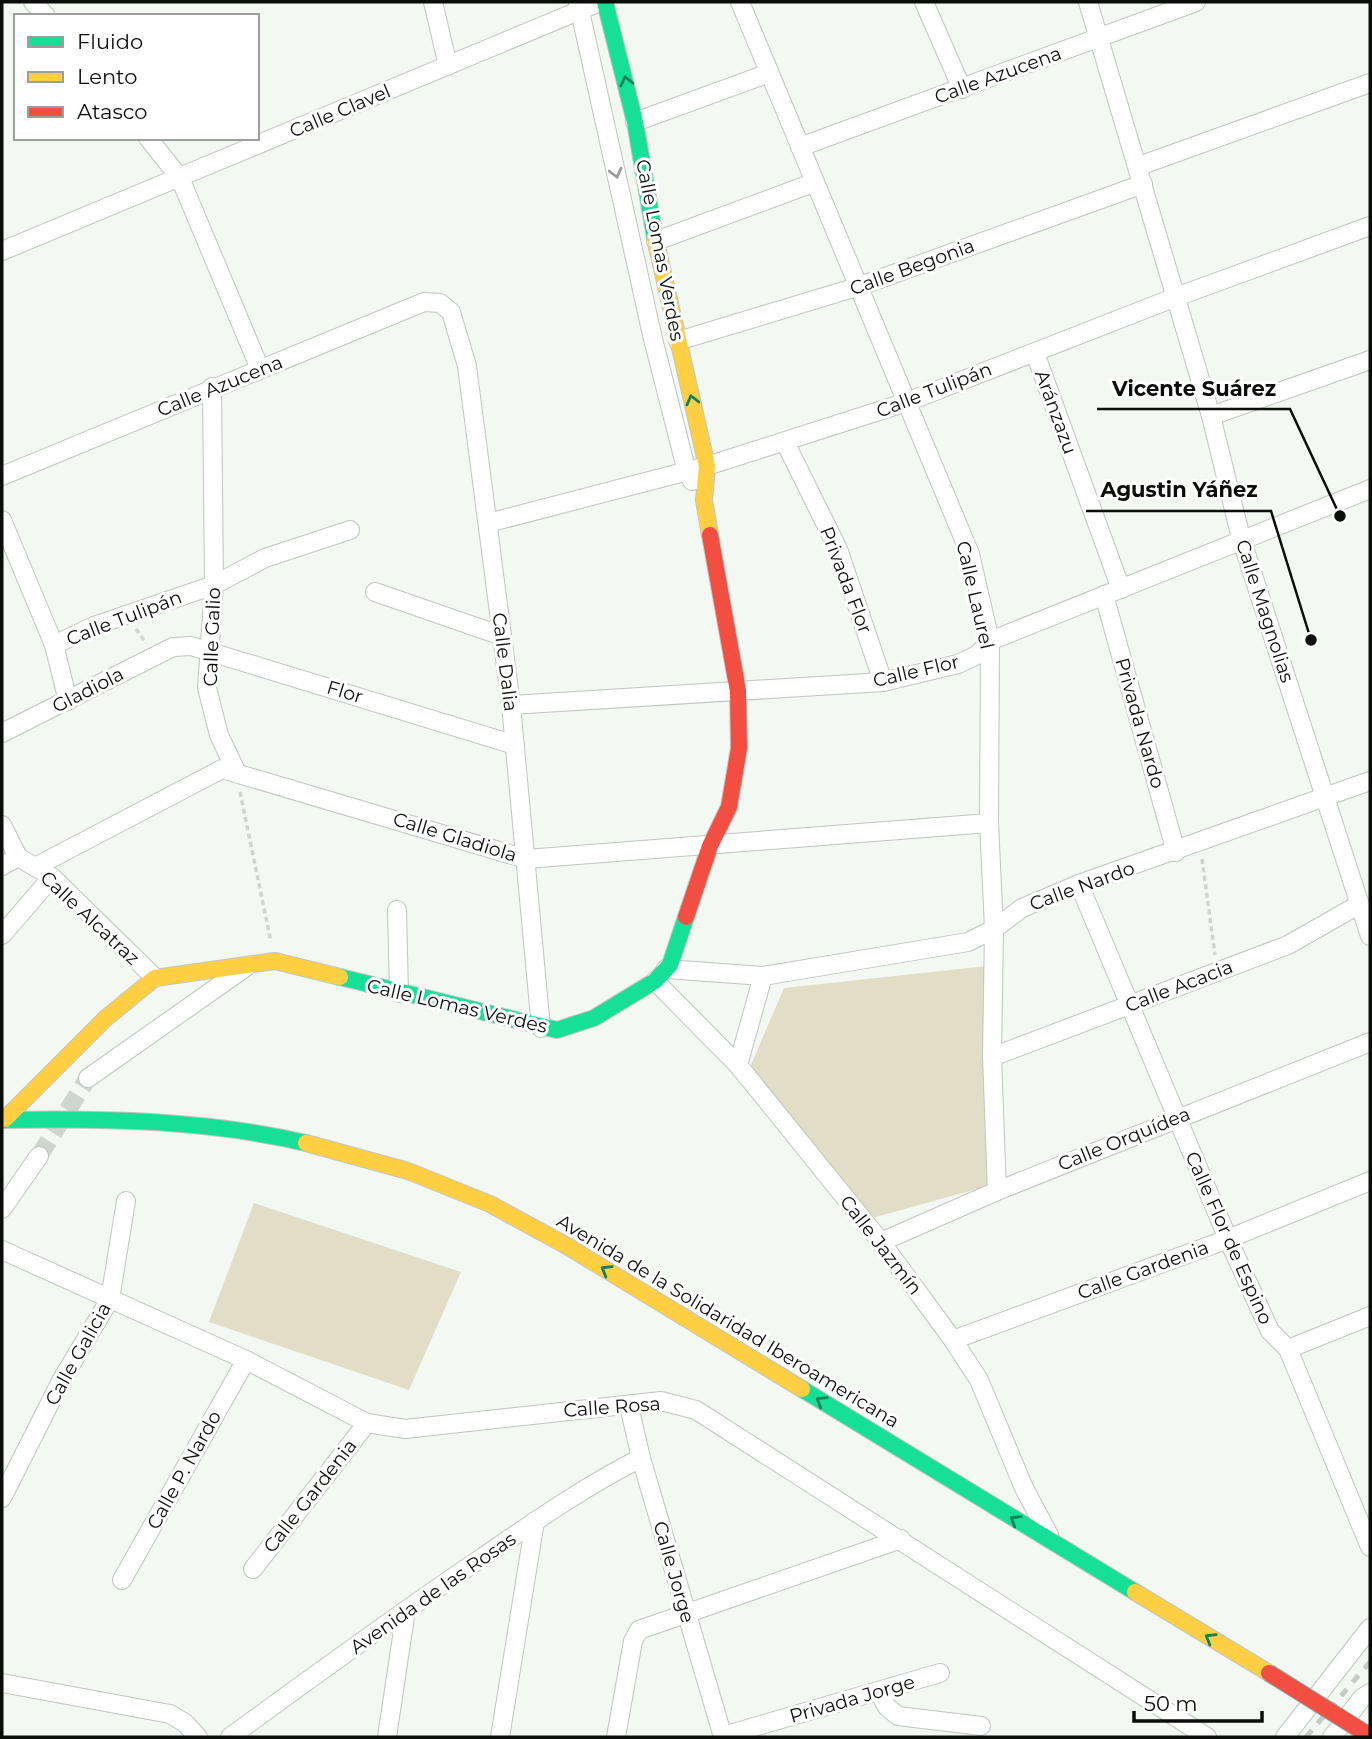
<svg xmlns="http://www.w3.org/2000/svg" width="1372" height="1739" font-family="Montserrat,sans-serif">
<rect width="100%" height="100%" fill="#f3f8f3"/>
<g fill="#e1ddc7">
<polygon points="987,966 988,1186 872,1218 750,1067 784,988"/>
<polygon points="254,1203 461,1272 409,1390 209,1322"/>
</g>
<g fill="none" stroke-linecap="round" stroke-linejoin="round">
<polyline stroke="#d0d5d0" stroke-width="18" stroke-dasharray="18 9" stroke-linecap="butt" points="39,1156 88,1078"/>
<defs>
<g id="street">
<polyline points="33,2 46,16"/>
<polyline points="433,2 448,66"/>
<polyline points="578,2 653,339 687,472 692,481"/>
<polyline points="740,2 970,554 990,641 989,823 994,929 992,1057 997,1191"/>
<polyline points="924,2 962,89"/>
<polyline points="1088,2 1211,416 1241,538 1370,936"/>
<polyline points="635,122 769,73"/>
<polyline points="148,138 180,178 260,369"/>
<polyline points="800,147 1196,2"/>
<polyline points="1139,166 1370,83"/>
<polyline points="656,241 813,183"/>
<polyline points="2,251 600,2"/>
<polyline points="678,341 860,286 1143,184"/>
<polyline points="1035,353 1121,589"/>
<polyline points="212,387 214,585 207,688 219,735 236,771"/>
<polyline points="1211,416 1370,360"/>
<polyline points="785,442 838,549 883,682"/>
<polyline points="2,476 424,302 440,303 451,312 467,366 511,705 541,1028"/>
<polyline points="2,520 54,645 68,701"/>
<polyline points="488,523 707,466 907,402 1176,297 1370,226"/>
<polyline points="375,592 502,636"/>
<polyline points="1104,595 1176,852"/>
<polyline points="54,645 94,626 214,585 265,558 350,530"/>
<polyline points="511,705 883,682 958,664 977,655 990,641 1370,489"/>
<polyline points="2,733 173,647 191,646 515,745"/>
<polyline points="2,825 18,857 52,877 155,978"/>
<polyline points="2,866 18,857"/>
<polyline points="35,867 222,769 526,859 989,823"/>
<polyline points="1079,884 1228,1239 1270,1331 1288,1349 1370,1547"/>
<polyline points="397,910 399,993"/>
<polyline points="2,935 52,877"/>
<polyline points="666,969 763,976 968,942 994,929 1022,908 1079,884 1370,781"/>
<polyline points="655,981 738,1065 881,1242 953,1340 979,1380 1024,1488 1049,1535"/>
<polyline points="992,1057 1288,945 1360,904"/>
<polyline points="738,1065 763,976"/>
<polyline points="88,1078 246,967"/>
<polyline points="2,1209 39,1156"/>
<polyline points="881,1242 997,1191 1370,1042"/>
<polyline points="2,1250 246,1360 367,1423 405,1429 661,1401 696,1410 1207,1737"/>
<polyline points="953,1340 1228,1239 1370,1181"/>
<polyline points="1288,1349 1370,1316"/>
<polyline points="629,1406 641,1458 723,1737"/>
<polyline points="2,1498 61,1381 110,1299 126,1201"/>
<polyline points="253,1569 367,1423"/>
<polyline points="122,1580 246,1360"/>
<polyline points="2,1683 170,1714 185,1723 198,1737"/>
<polyline points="879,1692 887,1707 898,1716 981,1726"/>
<polyline points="723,1736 940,1673"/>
<path d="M230,1737C314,1676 397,1615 483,1557C534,1522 585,1486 641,1458"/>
<polyline points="387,1737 406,1610"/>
<polyline points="500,1737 535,1521"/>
<polyline points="616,1737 633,1641 639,1630 901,1539"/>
<polyline points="1285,1737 1370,1628"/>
<polyline points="1332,1737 1362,1698 1370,1693"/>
</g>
<g id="fast">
<polyline points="605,2 635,122 655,238"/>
<polyline points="340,977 557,1030 594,1018 655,981 670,965 686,917"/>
<path d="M2,1120C104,1118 207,1120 306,1143"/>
<polyline points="802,1389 1135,1592"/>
</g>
<g id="slow">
<polyline points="655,238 707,466 704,500 710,535"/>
<polyline points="5,1119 106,1018 155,978 275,961 340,977"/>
<polyline points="306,1143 408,1171 490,1204 567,1246 802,1389"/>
<polyline points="1135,1592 1269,1673"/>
</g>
<polyline id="jam" points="686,917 710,846 729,807 739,748 738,691 710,535"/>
</defs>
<use href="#street" stroke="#c1c5c1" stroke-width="20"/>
<use href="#fast" stroke="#c1c5c1" stroke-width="18"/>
<use href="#slow" stroke="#c1c5c1" stroke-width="18"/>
<use href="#jam" stroke="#c1c5c1" stroke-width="18"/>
<g stroke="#d2d3d2" stroke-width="3.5" stroke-dasharray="5 3.5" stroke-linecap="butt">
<polyline points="136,629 146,643"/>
<polyline points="240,792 271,942"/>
<polyline points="1202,859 1215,955"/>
</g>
<use href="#street" stroke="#fdfefd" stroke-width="18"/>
<use href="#fast" stroke="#16e098" stroke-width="16"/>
<use href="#slow" stroke="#ffcf43" stroke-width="16"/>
<use href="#jam" stroke="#f24e42" stroke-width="16"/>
<polyline stroke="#c8c9c8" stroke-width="5" stroke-dasharray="9 9" stroke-linecap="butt" points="1306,1737 1370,1662"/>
<defs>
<polyline id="jam-bridge" points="1269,1673 1370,1736"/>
</defs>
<use href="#jam-bridge" stroke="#91a59d" stroke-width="18" stroke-linecap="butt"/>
<use href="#jam-bridge" stroke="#f24e42" stroke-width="16"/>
</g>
<defs><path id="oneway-chevron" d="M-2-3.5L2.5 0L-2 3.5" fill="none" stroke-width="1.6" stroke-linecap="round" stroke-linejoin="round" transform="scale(1.75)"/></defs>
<g stroke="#118158">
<use href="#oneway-chevron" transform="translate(626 81) rotate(-103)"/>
<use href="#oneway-chevron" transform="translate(692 400) rotate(-104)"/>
<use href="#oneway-chevron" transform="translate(606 1270) rotate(-149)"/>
<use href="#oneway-chevron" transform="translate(821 1401) rotate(-148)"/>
<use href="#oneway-chevron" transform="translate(1015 1520) rotate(-148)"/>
<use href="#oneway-chevron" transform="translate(1210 1638) rotate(-149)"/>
</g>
<use stroke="#9c9e9c" href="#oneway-chevron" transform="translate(616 173) rotate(76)"/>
<g text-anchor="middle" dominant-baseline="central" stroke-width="6" stroke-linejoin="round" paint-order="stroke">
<g font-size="19" fill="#0a0d0a" stroke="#fff">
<text transform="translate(998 75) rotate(-20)">Calle Azucena</text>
<text transform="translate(340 111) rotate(-23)">Calle Clavel</text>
<text transform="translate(660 250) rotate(79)">Calle Lomas Verdes</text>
<text transform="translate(912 267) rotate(-20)">Calle Begonia</text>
<text transform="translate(220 386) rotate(-22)">Calle Azucena</text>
<text transform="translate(934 390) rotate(-21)">Calle Tulipán</text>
<text transform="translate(1056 412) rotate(70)">Aránzazu</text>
<text transform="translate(846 580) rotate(69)">Privada Flor</text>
<text transform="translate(975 595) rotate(77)">Calle Laurel</text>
<text transform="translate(1265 611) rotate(72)">Calle Magnolias</text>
<text transform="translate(124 618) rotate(-21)">Calle Tulipán</text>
<text transform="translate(212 637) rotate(-88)">Calle Galio</text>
<text transform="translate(505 662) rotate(83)">Calle Dalia</text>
<text transform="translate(916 671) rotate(-13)">Calle Flor</text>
<text transform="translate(88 690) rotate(-27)">Gladiola</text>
<text transform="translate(345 692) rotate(17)">Flor</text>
<text transform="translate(1140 723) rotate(74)">Privada Nardo</text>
<text transform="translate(455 837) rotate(17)">Calle Gladiola</text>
<text transform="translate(1082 886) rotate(-20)">Calle Nardo</text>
<text transform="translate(90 918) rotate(43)">Calle Alcatraz</text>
<text transform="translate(1179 986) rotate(-21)">Calle Acacia</text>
<text transform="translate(457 1006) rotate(13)">Calle Lomas Verdes</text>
<text transform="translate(1124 1139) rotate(-22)">Calle Orquídea</text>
<text transform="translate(1229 1238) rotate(66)">Calle Flor de Espino</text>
<text transform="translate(881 1245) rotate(52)">Calle Jazmín</text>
<text transform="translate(1143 1270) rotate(-20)">Calle Gardenia</text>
<text transform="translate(728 1321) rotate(31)">Avenida de la Solidaridad Iberoamericana</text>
<text transform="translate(78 1354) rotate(-61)">Calle Galicia</text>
<text transform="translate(612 1407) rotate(-4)">Calle Rosa</text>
<text transform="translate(184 1470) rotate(-61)">Calle P. Nardo</text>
<text transform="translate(310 1496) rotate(-52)">Calle Gardenia</text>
<text transform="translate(674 1572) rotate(74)">Calle Jorge</text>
<text transform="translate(433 1593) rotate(-35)">Avenida de las Rosas</text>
<text transform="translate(852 1699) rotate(-16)">Privada Jorge</text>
</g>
</g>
<path fill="none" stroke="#0a0d0a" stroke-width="2.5" d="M1340 516L1290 409H1097M1311 640L1271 511H1086"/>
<g fill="#0a0d0a" stroke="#fff" stroke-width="2.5">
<circle cx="1340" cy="516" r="7"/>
<circle cx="1311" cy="640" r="7"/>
</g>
<g font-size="21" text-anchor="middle" font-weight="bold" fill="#0a0d0a" stroke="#fff" stroke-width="6" stroke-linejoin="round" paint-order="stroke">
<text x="1194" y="396">Vicente Suárez</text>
<text x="1179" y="497">Agustin Yáñez</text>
</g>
<rect width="1372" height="1739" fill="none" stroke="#0a0d0a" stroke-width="7"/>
<rect x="14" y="14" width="245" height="126" fill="#ffffff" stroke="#9d9e9d" stroke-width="2"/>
<rect x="28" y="37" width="35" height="10" fill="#16e098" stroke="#9d9e9d" stroke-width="2"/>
<text x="77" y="49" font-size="21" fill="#0a0d0a">Fluido</text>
<rect x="28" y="72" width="35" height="10" fill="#ffcf43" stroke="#9d9e9d" stroke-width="2"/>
<text x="77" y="84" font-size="21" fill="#0a0d0a">Lento</text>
<rect x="28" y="107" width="35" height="10" fill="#f24e42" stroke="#9d9e9d" stroke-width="2"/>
<text x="77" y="119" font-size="21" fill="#0a0d0a">Atasco</text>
<path d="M1134 1711v10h128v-10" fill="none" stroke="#0a0d0a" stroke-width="3.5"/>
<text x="1144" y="1711" font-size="21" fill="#0a0d0a" stroke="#ffffff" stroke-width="5" paint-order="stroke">50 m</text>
</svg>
